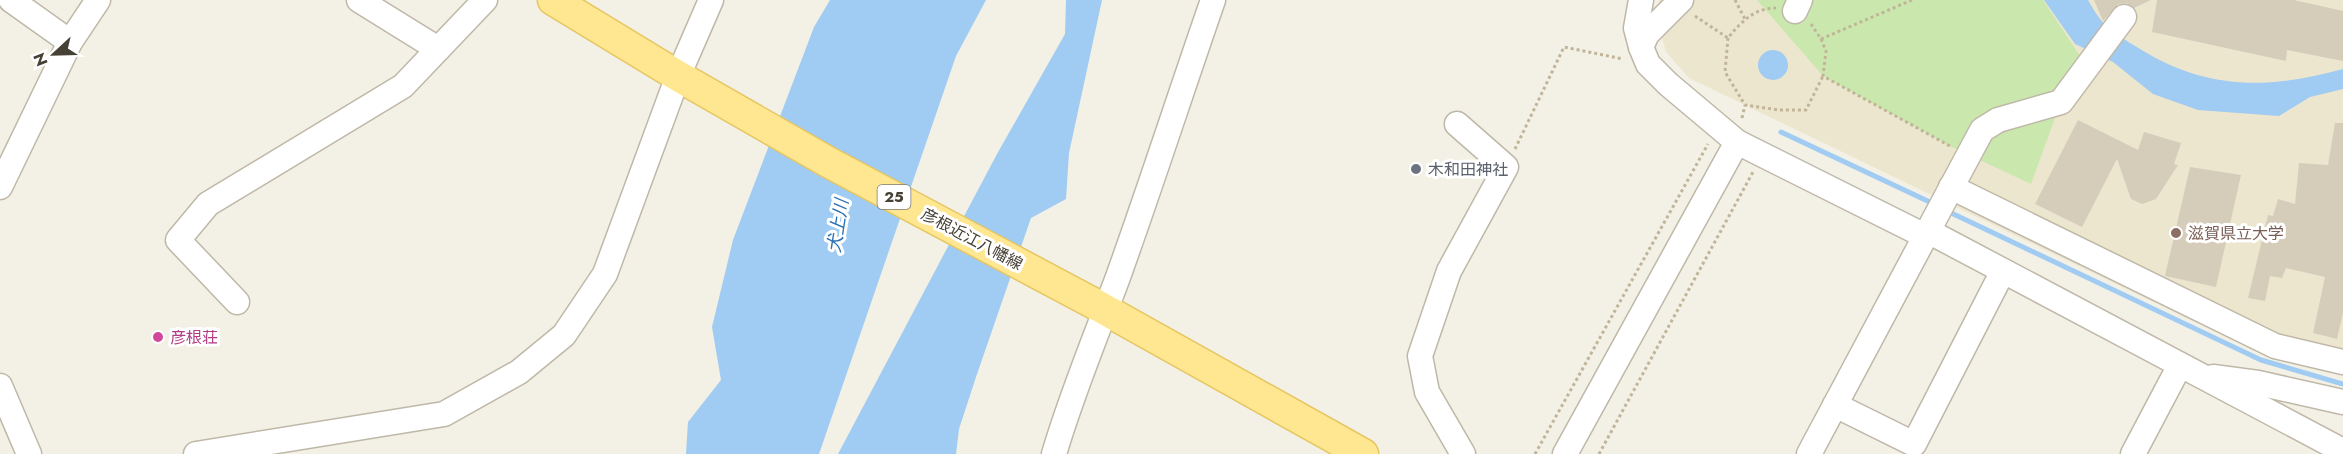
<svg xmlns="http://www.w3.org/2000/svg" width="2343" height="454" font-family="Jost,'Noto Sans JP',sans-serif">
<rect width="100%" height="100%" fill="#f3f0e5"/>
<polygon fill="#ede6cf" points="1659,0 2343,0 2343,372 2259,353 1689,78 1666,52 1656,16"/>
<polygon fill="#cae8ad" points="1757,0 2043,0 2088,68 2061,102 2031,184 1950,146 1823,76"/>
<g fill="#a0cbf2">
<polygon points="830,0 986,0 956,56 819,454 686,454 688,422 721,380 712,327 733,240 814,27"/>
<polygon points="1066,0 1102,0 1069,153 1066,199 1031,218 976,377 959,429 956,454 838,454 997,154 1065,34"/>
<path d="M2044,0H2088C2105,30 2111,31 2140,49C2208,91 2269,89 2343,69V89L2310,97L2279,116L2198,110L2153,94L2113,62L2075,44Z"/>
<circle cx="1773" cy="65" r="15"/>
</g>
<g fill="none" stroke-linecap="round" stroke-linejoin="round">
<g stroke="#a0cbf2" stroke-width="5">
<polyline points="1781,132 1934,204"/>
<polyline points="1945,210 2261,360 2343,384"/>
</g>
</g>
<g fill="#d5ccba">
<polygon points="2094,0 2151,0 2134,8 2126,3 2118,4 2103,21"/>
<polygon points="2157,0 2294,0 2343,11 2343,61 2287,50 2286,61 2152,32"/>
<polygon points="2078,120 2138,150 2144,132 2181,143 2174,164 2178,165 2156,199 2142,204 2131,199 2117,159 2082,227 2035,204"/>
<polygon points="2335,123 2343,123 2343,313 2337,339 2313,333 2325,277 2286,268 2282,278 2270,276 2265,301 2248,298 2268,215 2273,216 2278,199 2295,204 2299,163 2328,165"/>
<polygon points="2190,167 2241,175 2216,287 2165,276"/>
</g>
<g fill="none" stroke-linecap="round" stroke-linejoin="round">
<defs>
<g id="minor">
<polyline points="11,0 70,42"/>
<polyline points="359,0 438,49"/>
<polyline points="1681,0 1647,34 1641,47 1648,64 1668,84 1737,142 1925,236"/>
<polyline points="1795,11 1800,0"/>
<polyline points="1641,47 1636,28 1641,0"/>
<polyline points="1457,124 1506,167 1449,271 1420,356 1427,392 1463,454"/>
<polyline points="0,187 70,42 98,0"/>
<polyline points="1951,187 2275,346 2343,362"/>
<polyline points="1928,231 1982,130 1998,120 2061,102 2124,17"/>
<polyline points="237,302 178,240 208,204 403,86 485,0"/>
<polyline points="2213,377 2258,383 2343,402"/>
<polyline points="0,386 29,454"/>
<polyline points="1835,405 1914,444 2003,271"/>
<polyline points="196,454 444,414 519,372 564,335 605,274 678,76 711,0"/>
<path d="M1054,454C1072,393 1096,336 1118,277C1151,185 1181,92 1213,0"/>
<polyline points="1565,454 1737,142"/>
<polyline points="1809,454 1928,231 2343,451"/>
<polyline points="2133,454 2180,365"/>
</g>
<polyline id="major" points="553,0 678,76 828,162 1093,303 1363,454"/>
</defs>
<use href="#minor" stroke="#bfb8a8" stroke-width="27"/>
<use href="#major" stroke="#e6c660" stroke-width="33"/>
<g stroke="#c1b599" stroke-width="3" stroke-dasharray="3 3" stroke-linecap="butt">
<polyline points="1735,0 1745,19"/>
<path d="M1695,16L1728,38C1741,22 1754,8 1776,8"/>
<polyline points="1811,24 1821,39 1912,0"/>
<polyline points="1728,38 1725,72 1745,105 1779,110 1806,110 1823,76"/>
<polyline points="1821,39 1826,51 1823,76 1950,146"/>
<polyline points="1742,118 1745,105"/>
<polyline points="1515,149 1564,47 1623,59"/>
<polyline points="1535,454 1708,144"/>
<polyline points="1599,454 1753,172"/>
</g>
<use href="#minor" stroke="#fff" stroke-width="24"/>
<use href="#major" stroke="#ffe792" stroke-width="30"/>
</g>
<circle fill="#6b7280" stroke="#fff" stroke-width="2" cx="1416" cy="169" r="6"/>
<circle fill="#8d6e63" stroke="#fff" stroke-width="2" cx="2176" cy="233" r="6"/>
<circle fill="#d1479c" stroke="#fff" stroke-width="2" cx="158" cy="337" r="6"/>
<g text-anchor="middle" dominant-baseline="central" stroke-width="6" stroke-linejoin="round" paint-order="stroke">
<rect fill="#fff" stroke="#7e7972" stroke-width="1.5" x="877.5" y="185" width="33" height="24" rx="4.5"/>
<g font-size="15" font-weight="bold" fill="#464035">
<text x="894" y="197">25</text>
</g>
<g font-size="16" fill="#5b616d" stroke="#fff" text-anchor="start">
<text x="1428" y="169">木和田神社</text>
</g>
<g font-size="16" fill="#785e54" stroke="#fff" text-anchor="start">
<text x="2188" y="233">滋賀県立大学</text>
</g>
<g font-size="16" fill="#464035" stroke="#fff">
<text transform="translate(972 239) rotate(28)">彦根近江八幡線</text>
</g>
<g font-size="16" fill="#b23c85" stroke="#fff" text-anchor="start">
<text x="170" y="337">彦根荘</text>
</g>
<g font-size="18" font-style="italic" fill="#2c72b4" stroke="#fff">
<text transform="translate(838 226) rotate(-81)">犬上川</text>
</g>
</g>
<g transform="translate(54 54) rotate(248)" stroke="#ffffff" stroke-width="4.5" paint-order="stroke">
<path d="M0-4.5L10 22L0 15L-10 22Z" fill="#464035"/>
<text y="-9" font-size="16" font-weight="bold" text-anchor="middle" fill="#464035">N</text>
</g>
</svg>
